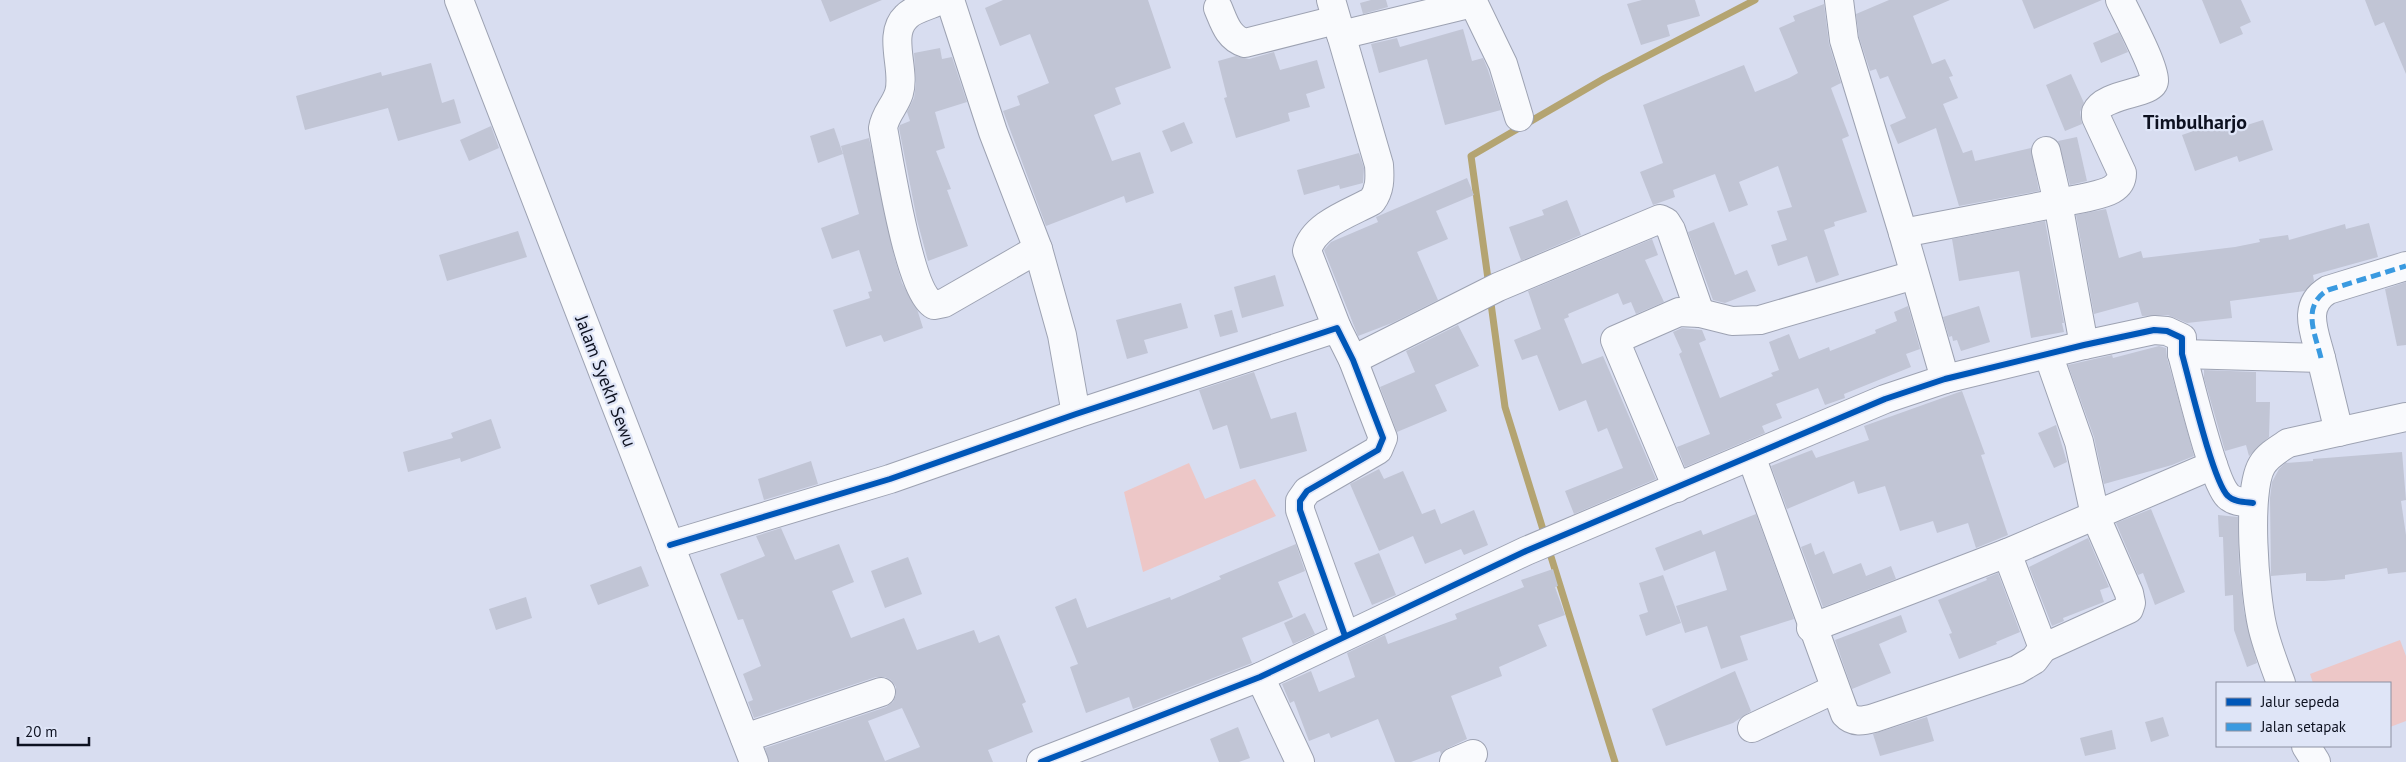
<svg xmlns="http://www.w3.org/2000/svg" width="2406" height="762" font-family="'PT Sans',sans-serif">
<rect width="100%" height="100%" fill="#d8ddf0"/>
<g fill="#edc7c7">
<polygon points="1189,463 1205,499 1255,479 1276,516 1143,572 1124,492"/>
<polygon points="2400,640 2406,656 2406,721 2390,727 2390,683 2313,683 2310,674"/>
</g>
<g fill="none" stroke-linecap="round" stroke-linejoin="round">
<g stroke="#b4a471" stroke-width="7">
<polyline points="1489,286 1471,156 1605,78 1755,0"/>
<polyline points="1490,296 1505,407 1545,536"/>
<polyline points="1548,547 1615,762"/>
</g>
</g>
<g fill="#c1c5d5" fill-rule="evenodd">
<polygon points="821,0 882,0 830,22"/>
<polygon points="1003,0 1148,0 1171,68 1115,88 1121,104 1094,115 1112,161 1140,152 1154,193 1126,203 1124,196 1046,226 1003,111 1020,105 1017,96 1049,83 1030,34 1000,46 985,8"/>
<polygon points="1371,0 1386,0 1388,7 1363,14 1360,3"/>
<polygon points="1642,0 1695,0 1700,16 1667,25 1670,36 1641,45 1627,4"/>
<polygon points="1889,0 1950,0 1913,16 1932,64 1945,59 1953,76 1949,77 1958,98 1943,104 1963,153 1972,150 1975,161 2031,148 2039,191 1959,206 1936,128 1898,144 1890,125 1906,118 1888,76 1880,79 1876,69 1870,71 1859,37 1856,14"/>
<polygon points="2022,0 2102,0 2034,29"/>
<polygon points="2202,0 2241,0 2251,22 2240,27 2243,34 2220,44"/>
<polygon points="2365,0 2406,0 2406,74 2384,22 2375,26"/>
<polygon points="1824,4 1829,44 1841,83 1831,88 1849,136 1842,139 1867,212 1834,222 1835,226 1824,230 1839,275 1816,283 1807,256 1778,266 1771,245 1787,240 1777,211 1792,207 1778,166 1739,182 1748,205 1729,212 1715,174 1673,190 1675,197 1653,205 1640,172 1663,163 1643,105 1744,65 1755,92 1789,78 1798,73 1779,28 1795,21 1793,16"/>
<polygon points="1463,29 1472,61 1483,58 1488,70 1501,110 1445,125 1427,59 1379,73 1371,44 1397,38 1400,47"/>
<polygon points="2119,32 2128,52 2101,63 2093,43"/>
<polygon points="940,48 942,59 952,57 967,102 935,112 945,148 936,151 951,189 947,190 968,246 928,261 917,220 899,128 900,125 910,121 907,112 914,98 916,84 914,53"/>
<polygon points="1274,52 1280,70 1317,60 1325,88 1306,94 1310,107 1288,113 1290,121 1236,138 1224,98 1227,97 1218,61 1236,56 1249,59"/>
<polygon points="431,63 442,103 454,99 461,123 398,141 388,108 305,130 296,96 381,72 382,76"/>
<polygon points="2071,74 2084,103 2080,112 2082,124 2065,131 2046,85"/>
<polygon points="2245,119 2247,125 2263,120 2273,150 2239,162 2237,156 2195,171 2182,135 2205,127 2207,131"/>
<polygon points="1184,122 1193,143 1171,152 1162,131"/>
<polygon points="491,126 499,148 469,161 460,140"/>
<polygon points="834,128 843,154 818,163 810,136"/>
<polygon points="2077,137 2087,181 2070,185 2058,141"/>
<polygon points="869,138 894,256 902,283 917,309 923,328 884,342 881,335 846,347 833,310 870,298 868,292 872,291 859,250 832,259 821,228 859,214 841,146"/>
<polygon points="1359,153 1364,168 1363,183 1340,189 1339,185 1304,195 1297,170"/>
<polygon points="1467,178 1474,195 1436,211 1448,239 1417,252 1438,300 1392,323 1358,336 1324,250 1331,242 1378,222 1376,217"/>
<polygon points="1567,200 1581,235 1516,263 1521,260 1509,227 1544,215 1542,210"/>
<polygon points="2106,209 2119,258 2141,251 2143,258 2235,247 2260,242 2259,239 2288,235 2289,240 2345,224 2346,229 2369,223 2378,257 2313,275 2314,281 2305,291 2230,301 2232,318 2187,323 2168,315 2142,316 2138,302 2094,314 2076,215"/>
<polygon points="2045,221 2064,323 2062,323 2064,332 2031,338 2019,271 1959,281 1952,239"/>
<polygon points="1714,222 1735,275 1747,270 1756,291 1725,303 1713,300 1688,232"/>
<polygon points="518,231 527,257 447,281 439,255"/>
<polygon points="1652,239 1658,255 1645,260 1664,302 1636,314 1631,302 1623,305 1618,293 1568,314 1569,317 1564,319 1582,364 1603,356 1656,479 1574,514 1565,491 1623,468 1607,428 1598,432 1586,400 1559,411 1537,355 1522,360 1514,340 1541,329 1528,291"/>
<polygon points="1275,275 1284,306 1242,318 1234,287"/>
<polygon points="2406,282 2406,345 2397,346 2385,289"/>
<polygon points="1181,303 1188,328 1144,340 1148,353 1127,359 1116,320"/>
<polygon points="1908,306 1920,349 1906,354 1911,367 1844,394 1845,398 1825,405 1818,388 1776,404 1782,418 1762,426 1765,433 1685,467 1677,447 1710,434 1679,354 1682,352 1673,332 1682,328 1702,330 1706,340 1699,343 1720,398 1773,376 1771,373 1779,370 1769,342 1789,334 1799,359 1829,347 1830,351 1876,333 1875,330 1897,321 1894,312"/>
<polygon points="1979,306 1990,342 1961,351 1957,340 1953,341 1952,336 1949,337 1943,317"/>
<polygon points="1232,310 1238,332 1220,337 1214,315"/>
<polygon points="1458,325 1479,366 1435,385 1447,411 1397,432 1380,387 1415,372 1406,351"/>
<polygon points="2159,346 2166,348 2167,358 2194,456 2172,465 2104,484 2094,437 2068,365 2112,355 2113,358"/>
<polygon points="2204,370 2256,372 2256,402 2270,402 2269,437 2249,456 2246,445 2225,451 2204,378"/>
<polygon points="1254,372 1271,419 1296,412 1307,451 1240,469 1227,425 1213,430 1199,390"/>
<polygon points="1962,391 1985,454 1981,455 2008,535 1976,548 1968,523 1937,533 1933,521 1900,531 1885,486 1858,494 1854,481 1787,509 1771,466 1812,450 1816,458 1869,440 1864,426"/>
<polygon points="491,419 501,448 461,462 460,458 408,472 403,452 453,438 451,433"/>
<polygon points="2056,425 2067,462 2054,468 2038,433"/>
<polygon points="2402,452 2406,500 2401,501 2406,535 2406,572 2388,574 2387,568 2345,575 2345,579 2324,581 2306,581 2306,573 2271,576 2270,498 2272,482 2279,469 2285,463 2313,461 2313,459"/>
<polygon points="811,461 818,484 764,500 758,479"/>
<polygon points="1379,469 1384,479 1403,471 1422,514 1435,509 1441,524 1474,510 1488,545 1464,555 1461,549 1425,564 1413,536 1379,551 1350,484"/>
<polygon points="2151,509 2185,592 2155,605 2143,573 2138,575 2116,523"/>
<polygon points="1756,514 1794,619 1740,636 1748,660 1721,669 1707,626 1685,633 1676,606 1727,590 1715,551 1664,571 1655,548 1701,530 1703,535"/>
<polygon points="2218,515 2238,517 2239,568 2244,612 2257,663 2247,667 2234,630 2233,595 2225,596 2223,537 2219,537"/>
<path d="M781,528L795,560L839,544L854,582L832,591L851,638L904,618L917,650L974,630L979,643L999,635L1026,702L1022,704L1033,732L988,750L993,762H769L765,748L886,707L893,702L896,695V687L891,680L885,677H876L754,718L748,702L753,700L743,674L761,666L743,619L738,620L720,574L765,556L756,536ZM902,708L920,747L885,761L868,721Z"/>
<polygon points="2088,538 2109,587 2100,590 2104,602 2063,618 2064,621 2052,626 2029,567"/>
<polygon points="1811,543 1815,555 1824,551 1833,574 1861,563 1866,576 1891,566 1896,579 1823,607 1801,547"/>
<polygon points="1296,544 1305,571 1278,582 1293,617 1242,638 1252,663 1133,709 1129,697 1086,713 1070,667 1078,664 1055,607 1076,598 1087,628 1170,597 1171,600 1221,579 1219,576"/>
<polygon points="1379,553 1396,595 1372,605 1354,563"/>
<polygon points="908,557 922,594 885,608 871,571"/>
<polygon points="641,566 649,586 598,605 590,585"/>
<polygon points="1553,569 1558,586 1555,587 1565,615 1538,625 1547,646 1499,667 1502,676 1451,696 1467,739 1448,748 1441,754 1440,751 1411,762 1395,762 1378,719 1331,738 1329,733 1309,741 1294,701 1290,703 1282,684 1311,671 1319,692 1355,677 1347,653 1385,635 1388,644 1457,619 1455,614 1524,587 1521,580"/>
<polygon points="1998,573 2020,632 1996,642 1997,644 1959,659 1949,634 1952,633 1938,600 1987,580 1986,578"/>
<polygon points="1663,575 1681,623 1646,636 1639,615 1648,612 1639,583"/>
<polygon points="526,597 532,618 496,630 489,609"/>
<polygon points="1305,613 1315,634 1293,644 1284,623"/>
<polygon points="1901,615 1907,632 1879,644 1891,673 1852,689 1835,640"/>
<polygon points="1735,671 1751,711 1733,723 1666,746 1652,709"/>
<polygon points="1927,717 1934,741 1880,756 1873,734"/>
<polygon points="2163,717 2169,736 2151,742 2145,722"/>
<polygon points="1238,727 1250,758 1239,762 1219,762 1210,739"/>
<polygon points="2112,730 2116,749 2085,756 2080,738"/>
</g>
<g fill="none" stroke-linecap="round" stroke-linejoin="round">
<defs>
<g id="minor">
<polyline points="459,0 754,762"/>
<path d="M941,0C931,5 913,9 906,17C887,35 906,70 899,93C895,106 885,114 883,128C889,159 909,292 934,305L944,303L1038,249"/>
<polyline points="950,0 993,132 1038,249 1062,335 1076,414"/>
<path d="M1331,0L1379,165C1380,179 1380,190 1372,201C1350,213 1313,225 1307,251L1337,328"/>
<polyline points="1472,0 1503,64 1519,117"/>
<polyline points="1839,0 1844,40 1903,233 1945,379"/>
<path d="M1218,8C1224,22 1228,38 1245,43L1336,20"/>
<polyline points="1341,35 1473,3"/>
<polyline points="2046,151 2058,203 2084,345"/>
<path d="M1903,233L2084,198C2099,194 2122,192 2122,173L2096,117V112C2104,93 2153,94 2154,81C2156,69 2127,15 2120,0"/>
<polyline points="2182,354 2321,358 2339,432"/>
<path d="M2321,358C2315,333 2301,306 2328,290L2406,266"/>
<polyline points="1353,360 1498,287 1660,219 1666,222 1671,230 1700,313"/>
<path d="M1751,456L1845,714C1853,723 1863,721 1874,718L2017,670L2034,660L2043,648"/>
<polyline points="1677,488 1615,340 1679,312 1700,313 1732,321 1760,320 1914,275"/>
<polyline points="670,545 890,479 1076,414 1337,328 1353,360 1383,438 1378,450 1307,491 1300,501 1300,510 1345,636"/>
<polyline points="2007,553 2043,648 2129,609 2131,603 2129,593 2095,515 2079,442 2048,354"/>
<polyline points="1811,628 2007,553 2213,465"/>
<polyline points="1260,677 1300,762"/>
<path d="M2281,683C2274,664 2266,644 2262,625C2255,594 2246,491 2262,465C2268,455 2279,449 2288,443L2406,417"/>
<polyline points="1752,728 1835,689"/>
<polyline points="745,738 881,692"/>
<polyline points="2306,746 2316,762"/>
<path d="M1041,762L1260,677L1526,551L1885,399L1945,379L2084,345L2154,330L2167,331L2182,338V354C2189,379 2213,482 2228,496C2234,502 2244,502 2253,503"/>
<polyline points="1454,762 1473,754"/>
</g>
</defs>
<use href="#minor" stroke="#9da2b2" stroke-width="30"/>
<use href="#minor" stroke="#f9fafd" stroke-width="28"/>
<path stroke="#3a9ae0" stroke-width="5" stroke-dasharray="10 5" stroke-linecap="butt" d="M2321,358C2315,333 2301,306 2328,290L2406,266"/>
<defs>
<g id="cycleway">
<polyline points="670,545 890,479 1076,414 1337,328 1353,360 1383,438 1378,450 1307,491 1300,501 1300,510 1345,636"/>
<path d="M1041,762L1260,677L1526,551L1885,399L1945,379L2084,345L2154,330L2167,331L2182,338V354C2189,379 2213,482 2228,496C2234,502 2244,502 2253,503"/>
</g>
</defs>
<use href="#cycleway" stroke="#dfe5f7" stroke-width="9"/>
<use href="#cycleway" stroke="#0057b8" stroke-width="6"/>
</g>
<g text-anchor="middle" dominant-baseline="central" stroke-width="4.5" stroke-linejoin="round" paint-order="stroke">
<g font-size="18" fill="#0d1120" stroke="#dfe5f7">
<text transform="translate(606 381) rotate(69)">Jalam Syekh Sewu</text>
</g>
<g font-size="20" font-weight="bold" fill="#0d1120" stroke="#dfe5f7">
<text x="2195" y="122">Timbulharjo</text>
</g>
</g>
<rect x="2216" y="682" width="175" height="65" fill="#dfe5f7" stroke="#8b90a1"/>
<rect x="2226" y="698" width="25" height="8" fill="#0057b8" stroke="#8b90a1"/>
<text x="2261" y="707" font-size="15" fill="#0d1120">Jalur sepeda</text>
<rect x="2226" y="723" width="25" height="8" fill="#3a9ae0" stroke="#8b90a1"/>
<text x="2261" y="732" font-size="15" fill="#0d1120">Jalan setapak</text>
<path d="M18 737v8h71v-8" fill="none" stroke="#0d1120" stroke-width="2.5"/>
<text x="25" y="737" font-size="15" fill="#0d1120" stroke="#dfe5f7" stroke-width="4" paint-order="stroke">20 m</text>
</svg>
